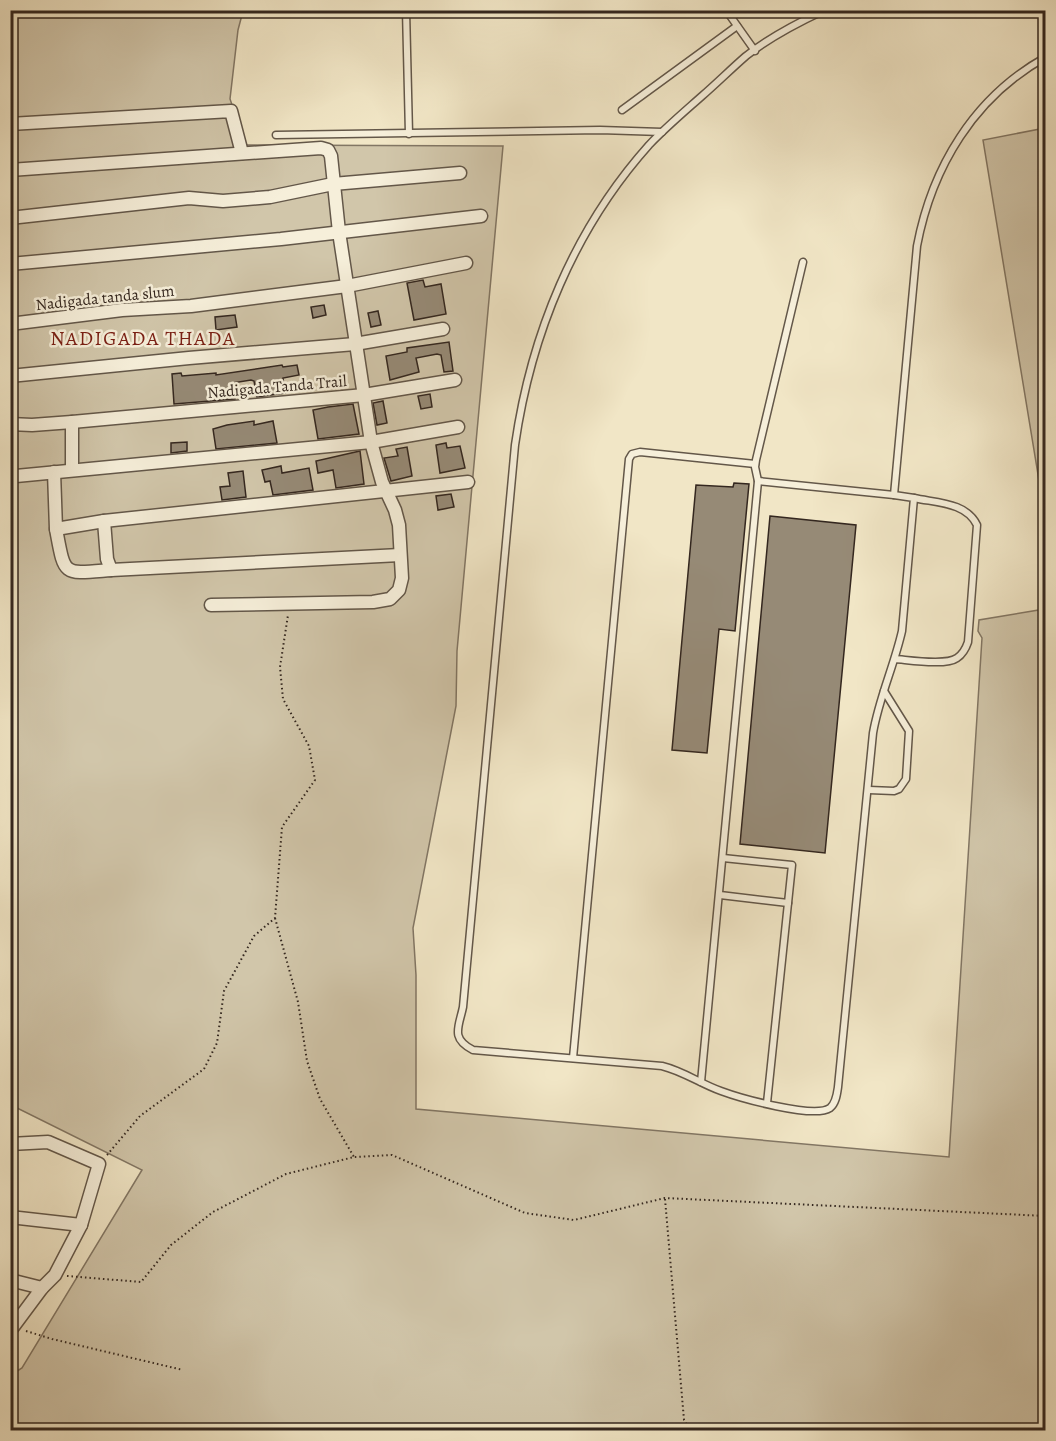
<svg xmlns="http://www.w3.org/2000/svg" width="1056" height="1441" font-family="Alegreya,serif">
<rect width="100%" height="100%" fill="#f1e6c6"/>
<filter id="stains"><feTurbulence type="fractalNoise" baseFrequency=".00333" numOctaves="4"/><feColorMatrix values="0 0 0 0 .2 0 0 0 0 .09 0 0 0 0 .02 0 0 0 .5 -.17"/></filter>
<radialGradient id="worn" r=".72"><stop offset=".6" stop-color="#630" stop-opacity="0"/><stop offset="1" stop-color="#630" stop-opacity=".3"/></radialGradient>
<g fill="#d1c6aa" stroke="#827664" stroke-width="1.5">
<polygon points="10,11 243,11 238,30 230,99 246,145 503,146 457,651 456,706 413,928 416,975 416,1109 949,1157 982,638 978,631 979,620 1045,609 1045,1430 11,1430 11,1375 22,1368 142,1170 11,1105"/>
<polygon points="1045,128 1046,128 1045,517 983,140"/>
</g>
<g fill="#968a76" stroke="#34271f" stroke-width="1.5">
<polygon points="423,280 425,287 441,284 446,314 414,320 407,283"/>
<polygon points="324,305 326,315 313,318 311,307"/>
<polygon points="378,311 381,325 371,327 368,313"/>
<polygon points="235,315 237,327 216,330 215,317"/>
<polygon points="449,342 453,371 444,372 441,355 437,354 416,358 419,372 390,380 386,356 407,352 407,348"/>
<polygon points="282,365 283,367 297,365 299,375 283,378 285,393 257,397 254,381 251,380 232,383 235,399 174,404 172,374 181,373 182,376 216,373 216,375"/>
<polygon points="430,394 432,407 421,409 418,396"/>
<polygon points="383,401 387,423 377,425 373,403"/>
<polygon points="353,404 359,434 318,439 313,410 328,407"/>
<polygon points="254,421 254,425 273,421 277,443 216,449 213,429 227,425"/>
<polygon points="187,442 187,451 171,453 171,443"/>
<polygon points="446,443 447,448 460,446 465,468 440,473 436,445"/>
<polygon points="407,447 412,476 391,481 384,458 398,456 396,449"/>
<polygon points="360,451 364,484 336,488 333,470 318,473 316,461"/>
<polygon points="281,466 282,473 309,468 313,490 273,495 270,481 265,482 262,470"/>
<polygon points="243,471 246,497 222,500 220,487 230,486 228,473"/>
<polygon points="734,483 749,484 735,631 719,629 707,753 672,750 696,485 733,487"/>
<polygon points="451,494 454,507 438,510 436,496"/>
<polygon points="770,516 856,525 825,853 740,844"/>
</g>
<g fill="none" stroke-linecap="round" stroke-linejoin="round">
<defs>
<g id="service">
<polyline points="406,10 409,134"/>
<polyline points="726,10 755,51"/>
<path d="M825,10C797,23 770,37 746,56C731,69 717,83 702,96C684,112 665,128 649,145C574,229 531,334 515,445L463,1007C459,1027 450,1038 473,1050L662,1066C683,1071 701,1084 721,1091C740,1098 814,1119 830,1108C836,1103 837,1094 838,1087L873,733C879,698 894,666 902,631L914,498L894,495L917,246C932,167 974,97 1046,57"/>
<polyline points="622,110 737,26"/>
<polyline points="276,135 600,130 662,132"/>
<polyline points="758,481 894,495"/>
<path d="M895,659C909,660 946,666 957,658C963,654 966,648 968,642L977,525C966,502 936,503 914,498"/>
<polyline points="869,790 894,791 899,789 906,779 909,731 884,691"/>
<polyline points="723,858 792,865 788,903"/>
<polyline points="720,895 788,903 767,1103"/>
<polyline points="573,1058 629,459 632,454 640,452 755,464"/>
<polyline points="701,1082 758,481 755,467 756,460 803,262"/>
</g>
<g id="minor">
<polyline points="10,124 231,111 242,153"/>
<polyline points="10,170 321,148 328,150 331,156 339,232 371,442 382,482 395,510 399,525 402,578 399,590 390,599 373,602 211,605"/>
<polyline points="10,218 189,198 223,201 270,197 333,184 460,173"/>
<polyline points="10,264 281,239 481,216"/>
<polyline points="10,324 122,310 191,306 347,286 466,263"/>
<polyline points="10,376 189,358 355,344 443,329"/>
<polyline points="72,422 72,470"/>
<polyline points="10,424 32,425 72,422 364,395 455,380"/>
<polyline points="54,472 56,529 104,521 468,482"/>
<polyline points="16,476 371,442 458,427"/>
<polyline points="104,521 107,559 111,570 400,555"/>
<path d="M56,529C65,577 62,574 111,570"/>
<polyline points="10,1144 48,1142 99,1164 81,1225 55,1275 42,1288 10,1331"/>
<polyline points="10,1217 81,1225"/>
<polyline points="10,1280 42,1288"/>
</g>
</defs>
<use href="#service" stroke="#635749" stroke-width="9"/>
<use href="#minor" stroke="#635749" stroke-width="15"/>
<g stroke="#34271f" stroke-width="2" stroke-dasharray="1.5 3" stroke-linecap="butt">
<polyline points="275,918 298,1002 307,1061 320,1099 354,1157"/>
<polyline points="107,1155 140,1116 204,1069 217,1043 224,991 254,936 275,918 282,827 315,780 309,746 283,699 280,667 288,615"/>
<polyline points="665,1199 684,1420 690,1430"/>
<polyline points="67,1276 141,1282 171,1245 213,1212 286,1174 354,1157 392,1155 525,1213 574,1220 665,1198 1046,1216"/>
<polyline points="26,1331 52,1339 183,1370"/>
</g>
<use href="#service" stroke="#f6efda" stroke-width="6"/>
<use href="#minor" stroke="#f6efda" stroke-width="12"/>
</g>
<g text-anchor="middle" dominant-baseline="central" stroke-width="5" stroke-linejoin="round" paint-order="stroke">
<g font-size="16" fill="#34271f" stroke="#f6efda">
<text transform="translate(105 298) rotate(-6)">Nadigada tanda slum</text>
<text transform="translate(277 387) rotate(-5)">Nadigada Tanda Trail</text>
</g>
<g font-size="20" letter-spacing="1.5" fill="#7a1f14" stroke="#f6efda">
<text x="143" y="338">NADIGADA THADA</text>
</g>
</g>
<rect width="1056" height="1441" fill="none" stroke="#f1e6c6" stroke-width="36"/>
<rect x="12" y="12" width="1032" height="1417" fill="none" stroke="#34271f" stroke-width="3"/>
<rect x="18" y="18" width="1020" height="1405" fill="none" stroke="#34271f" stroke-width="1.5"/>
<rect width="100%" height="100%" filter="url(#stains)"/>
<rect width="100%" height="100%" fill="url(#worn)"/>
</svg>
